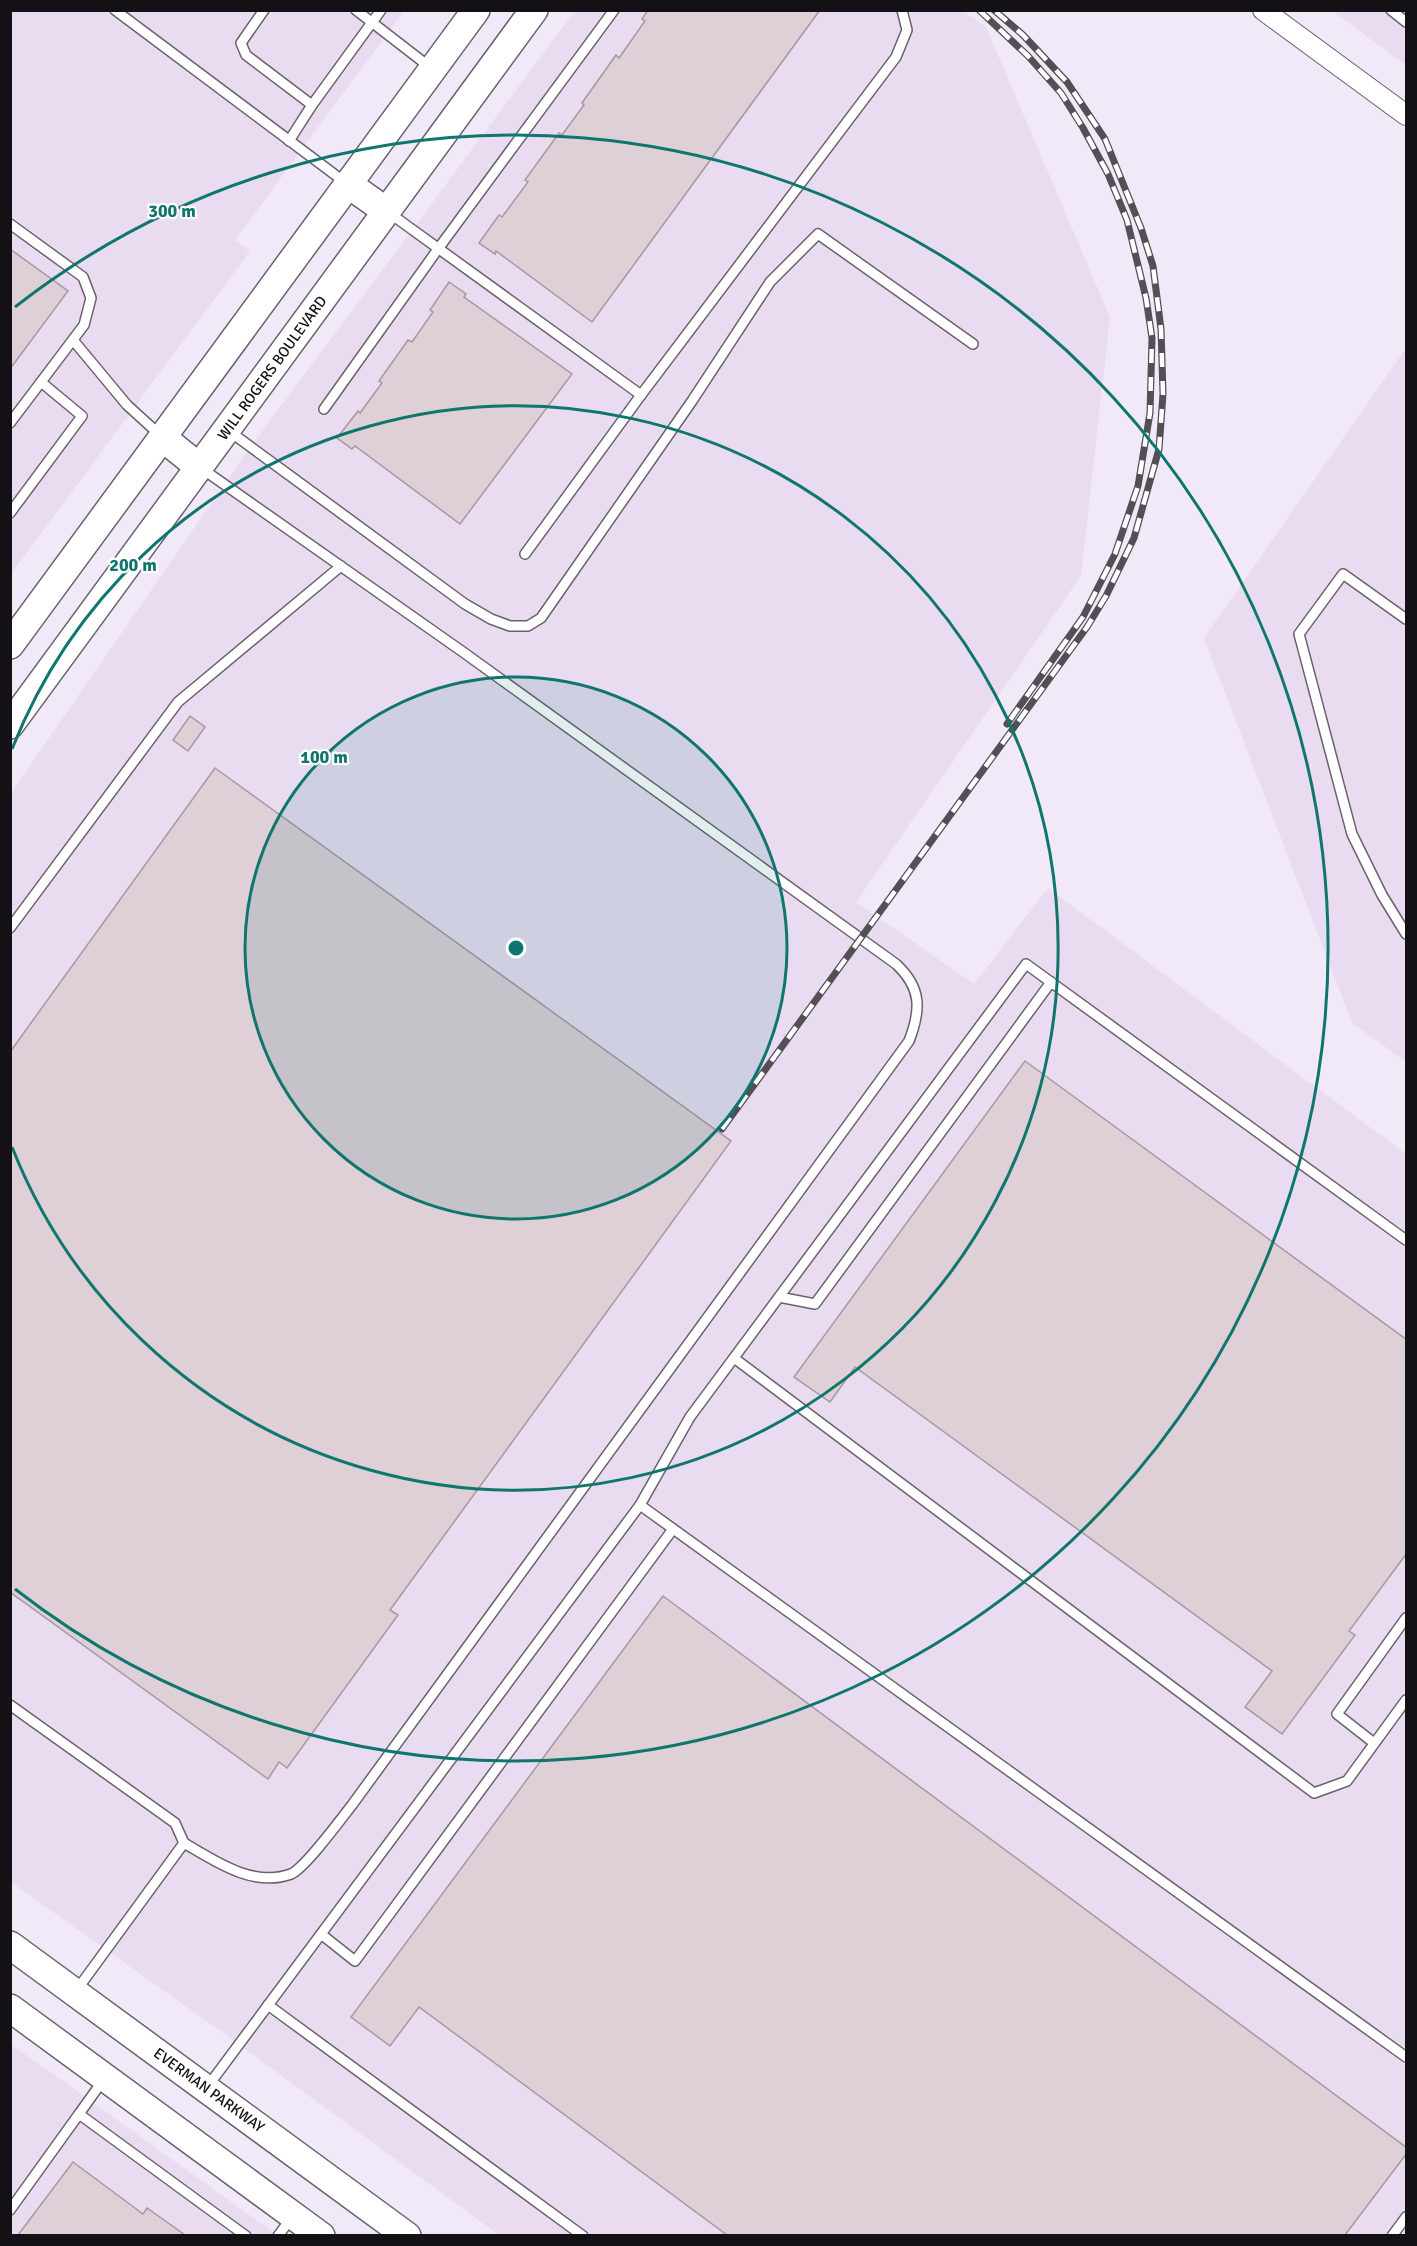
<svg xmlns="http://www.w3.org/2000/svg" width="1417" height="2246" font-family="Signika,sans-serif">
<rect width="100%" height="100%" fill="#f2e9f8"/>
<g fill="#e9dcf1">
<polygon points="11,11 404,11 235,240 250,251 11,574"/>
<polygon points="575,11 963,11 986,27 1110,317 1081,576 856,902 974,984 1048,888 1406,1154 1406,2235 499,2235 226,2035 11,1882 11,793 246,453"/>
<polygon points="1332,11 1406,11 1406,65"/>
<polygon points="1406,348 1406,1062 1352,1023 1204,638"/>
<polygon points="10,2044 66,2083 277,2235 11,2235"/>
</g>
<g fill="#dfcfd7" stroke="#a7979f" stroke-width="1.5">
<polygon points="648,10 820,10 592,322 496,251 495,254 479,243 499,215 502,217 528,182 525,180 559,133 562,135 584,105 582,103 616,55 619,58 645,21 642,19"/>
<polygon points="10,249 68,291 10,369"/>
<polygon points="449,282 466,294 464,297 572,374 460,524 355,446 352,449 337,438 358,411 360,413 382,383 379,381 408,340 412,342 433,312 430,310"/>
<polygon points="190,716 205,727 188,751 173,740"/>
<polygon points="215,768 731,1141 390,1610 398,1615 287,1768 279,1762 268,1779 10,1592 10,1052"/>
<polygon points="1025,1061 1407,1340 1407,1553 1349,1631 1355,1635 1282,1734 1245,1707 1272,1671 855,1367 830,1402 794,1377"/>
<polygon points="663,1596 1407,2148 1407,2153 1345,2235 727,2235 419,2007 390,2046 351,2017"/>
<polygon points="73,2162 143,2214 147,2208 185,2235 18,2235"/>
</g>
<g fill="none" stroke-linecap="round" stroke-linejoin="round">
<defs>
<g id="service">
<polyline points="115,10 346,183"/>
<polyline points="264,10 241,43 246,55 312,105 289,141"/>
<polyline points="356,10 431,68"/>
<polyline points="1391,10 1406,22"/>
<polyline points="312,105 381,10"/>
<polyline points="388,212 641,395"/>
<polyline points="10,224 83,277 91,298 84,325 10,423"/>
<polyline points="73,340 127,405 160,435"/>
<polyline points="324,409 438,249 614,10"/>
<polyline points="229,431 465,604 491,619 510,626 528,626 541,618 692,401 770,282 818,234 973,344"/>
<polyline points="10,513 82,416 41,382"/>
<polyline points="525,554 641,395 896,57 907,30 902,10"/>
<polyline points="1406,619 1343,574 1299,634 1352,834 1382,895 1406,934"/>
<polyline points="10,928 178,702 341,566"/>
<polyline points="779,1297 815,1304 1051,982"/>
<polyline points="734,1358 1314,1793 1347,1781 1406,1700"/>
<polyline points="640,1505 690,1417 1026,964 1406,1240"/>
<polyline points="10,1705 175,1823 184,1843"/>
<polyline points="1374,1743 1337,1714 1406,1618"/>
<polyline points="321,1934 355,1961 673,1529"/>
<path d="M76,1991L184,1843C215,1861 253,1888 291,1874C305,1868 341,1819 352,1805L909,1041C921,1010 922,988 896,964L463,652L201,468"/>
<polyline points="268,2005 583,2236"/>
<polyline points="208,2086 640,1505 1406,2057"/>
<polyline points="79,2114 104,2079"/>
<polyline points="10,2210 79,2114 246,2236"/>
<polyline points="278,2236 292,2217"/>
<polyline points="1392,2236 1406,2217"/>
</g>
<polyline id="minor" points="1263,10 1406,115"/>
<g id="secondary">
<polyline points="348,184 386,211"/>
<polyline points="163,438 199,467"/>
<polyline points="10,645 476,10"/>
<polyline points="10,725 534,10"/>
<polyline points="10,1945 407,2236"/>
<polyline points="10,2008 321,2236"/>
</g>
</defs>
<use href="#service" stroke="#69626e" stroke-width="12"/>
<use href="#minor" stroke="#69626e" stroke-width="22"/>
<use href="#secondary" stroke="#69626e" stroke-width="30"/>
<use href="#service" stroke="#fff" stroke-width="9"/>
<use href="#minor" stroke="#fff" stroke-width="20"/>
<use href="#secondary" stroke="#fff" stroke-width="27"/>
<defs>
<g id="rail">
<polyline points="979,10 1028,56 1061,93 1083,128 1108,174 1127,220 1146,298 1152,338 1150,413 1138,486 1115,554 1083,617 1007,724"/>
<polyline points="722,1129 1087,627 1106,596 1134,538 1159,449 1163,394 1161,329 1153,266 1141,228 1105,139 1067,82 1023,35 994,10"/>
</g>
</defs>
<use href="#rail" stroke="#534f56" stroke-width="7"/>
<use href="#rail" stroke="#fff" stroke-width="4.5" stroke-dasharray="14" stroke-linecap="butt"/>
</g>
<circle cx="516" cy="948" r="271" fill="#0f766e" fill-opacity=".12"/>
<g fill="none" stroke="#0f766e" stroke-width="3">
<circle cx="516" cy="948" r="271"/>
<path d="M12 749A542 542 0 1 1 12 1147"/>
<path d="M15 307A813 813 0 1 1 15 1589"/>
</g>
<g text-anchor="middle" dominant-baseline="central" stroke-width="4.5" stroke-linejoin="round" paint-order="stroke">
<g font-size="15" fill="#141116" stroke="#fff">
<text transform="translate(272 368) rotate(-54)">WILL ROGERS BOULEVARD</text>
<text transform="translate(209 2090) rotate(36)">EVERMAN PARKWAY</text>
</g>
</g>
<circle cx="516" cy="948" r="9" fill="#0f766e" stroke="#fff" stroke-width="3"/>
<g font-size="18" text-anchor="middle" font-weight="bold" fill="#0f766e" stroke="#fff" stroke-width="4.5" stroke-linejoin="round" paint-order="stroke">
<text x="172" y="217">300 m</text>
<text x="133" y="571">200 m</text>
<text x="324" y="763">100 m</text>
</g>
<rect width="1417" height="2246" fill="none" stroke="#141116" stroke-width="24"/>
</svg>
